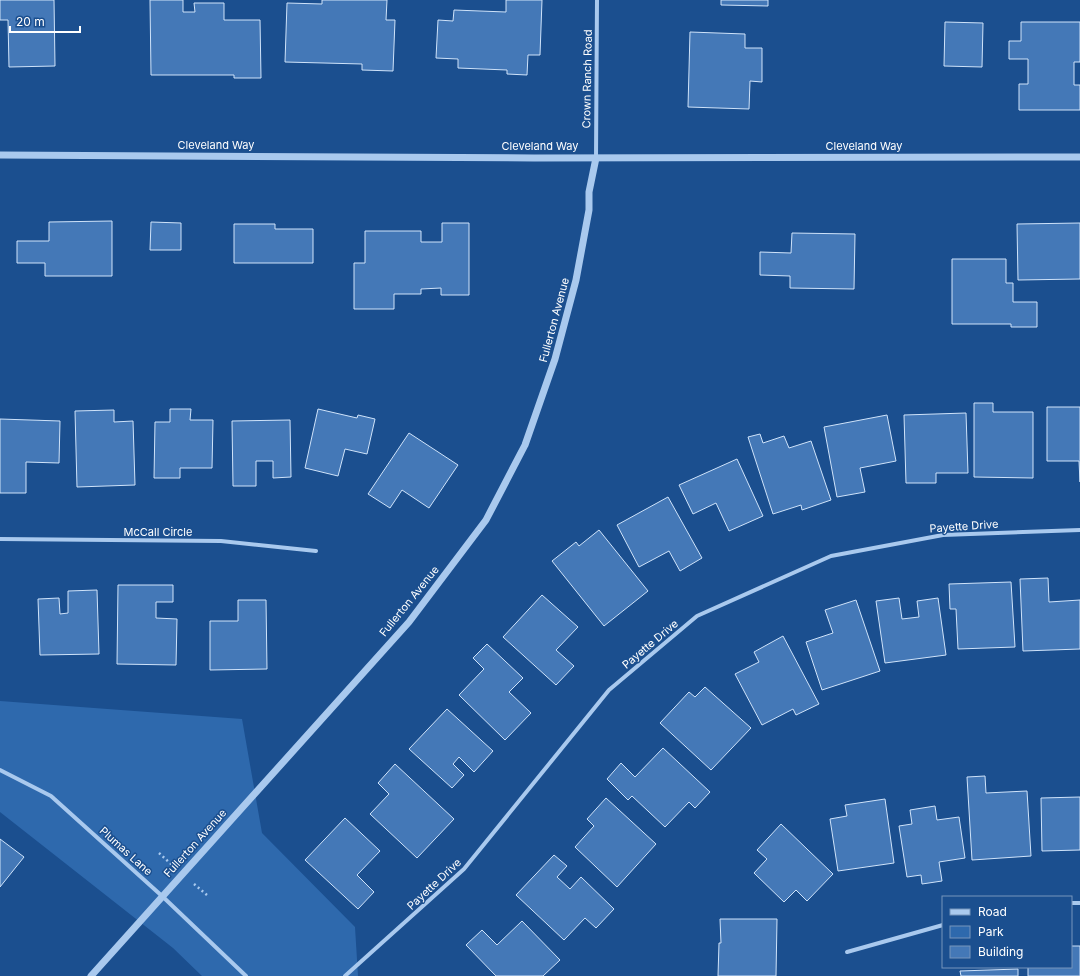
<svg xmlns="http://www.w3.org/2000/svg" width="1080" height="976" font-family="Inter,sans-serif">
<rect width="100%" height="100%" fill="#1b4f8f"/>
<polygon fill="#2e69ad" points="0,701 242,719 262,833 355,927 358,976 202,976 173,948 0,812"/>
<g fill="#4478b7" stroke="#cfe3fa">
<polygon points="0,0 54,0 55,66 9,67 8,20 0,20"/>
<polygon points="150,0 183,0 183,12 195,12 194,3 224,3 224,20 260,20 261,78 234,78 234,75 151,75"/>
<polygon points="322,0 387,0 386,20 395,20 393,71 362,70 362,64 285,62 287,3 322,4"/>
<polygon points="506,0 542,0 540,55 528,55 527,75 507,74 507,70 458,68 458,59 436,58 438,20 453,21 454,10 506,12"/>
<polygon points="721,0 768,0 768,6 721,5"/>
<polygon points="945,22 983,23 982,67 944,66"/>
<polygon points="1021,22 1080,22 1080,62 1074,62 1074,85 1080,85 1080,110 1019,110 1019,84 1028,84 1028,59 1009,59 1009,41 1021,41"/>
<polygon points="690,32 745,34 745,48 762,48 762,82 750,81 749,109 688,107"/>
<polygon points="112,221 112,276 45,276 45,263 17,263 17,241 49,241 49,222"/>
<polygon points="151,222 181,223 181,250 150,250"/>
<polygon points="442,223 469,223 469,295 441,295 441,288 421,289 421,294 394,294 394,309 354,309 354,263 365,263 365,231 421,231 421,242 442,242"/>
<polygon points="1080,223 1080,279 1018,280 1017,224"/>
<polygon points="234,224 275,224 275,229 313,229 313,263 234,263"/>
<polygon points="792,233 855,234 854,289 790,288 790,276 760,275 760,252 791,253"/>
<polygon points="952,259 1006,259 1006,283 1013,283 1013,302 1037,302 1037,327 1011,327 1011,324 952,324"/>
<polygon points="974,403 993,403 993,412 1033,412 1033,478 974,477"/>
<polygon points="1047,407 1080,407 1080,482 1079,461 1047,461"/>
<polygon points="170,409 191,409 190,420 213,420 212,468 180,468 180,478 154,478 155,422 170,422"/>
<polygon points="318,409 357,418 358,415 375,419 367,454 345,449 338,476 305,468"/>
<polygon points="114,410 114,422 133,421 135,485 77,487 75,411"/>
<polygon points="966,413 968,473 936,473 936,483 906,483 904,415"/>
<polygon points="887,415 896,461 860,468 865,492 837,497 824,427"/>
<polygon points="0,419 60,421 59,463 26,462 26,493 0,493"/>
<polygon points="290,420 291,477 273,478 273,461 256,461 256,486 233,486 232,421"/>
<polygon points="409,433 458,465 429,508 402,490 390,508 368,494"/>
<polygon points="760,434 763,443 784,436 789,448 811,441 831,500 802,510 801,505 773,514 748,437"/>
<polygon points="737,459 763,516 729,531 716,503 693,514 679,485"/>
<polygon points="668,497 702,558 680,571 669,551 639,567 617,525"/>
<polygon points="599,530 648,591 604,626 552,561 576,542 579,546"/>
<polygon points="1048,578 1049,602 1080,600 1080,649 1023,651 1020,579"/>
<polygon points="1011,582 1015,647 958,649 956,609 950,609 949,584"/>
<polygon points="118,585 173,585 173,602 156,602 156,618 177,619 176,665 117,664"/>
<polygon points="97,590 99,654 40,655 38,599 59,598 60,614 68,613 68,591"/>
<polygon points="542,595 578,627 556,650 574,666 556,685 503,637"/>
<polygon points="899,598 902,619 919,617 917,601 938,598 946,655 885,663 876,601"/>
<polygon points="238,600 266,600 267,669 210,670 210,621 238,621"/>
<polygon points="856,600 880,671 822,690 806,642 833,633 825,610"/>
<polygon points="783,636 819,704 796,715 793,709 762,725 735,674 759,662 754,652"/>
<polygon points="487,644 523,678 509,692 531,713 505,740 459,695 484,669 473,658"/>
<polygon points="705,687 751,728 711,770 660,723 689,692 695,697"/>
<polygon points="447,709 493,751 474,772 459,757 453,764 464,775 452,788 409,749"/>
<polygon points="663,748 710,792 695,808 689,802 665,827 632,796 628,800 607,779 621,763 635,777"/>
<polygon points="395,764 454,819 417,858 370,814 389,794 378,783"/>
<polygon points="985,776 986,793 1027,791 1031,856 972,860 967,777"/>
<polygon points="1080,797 1080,850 1042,851 1041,798"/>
<polygon points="606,798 656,844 617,887 575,847 594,826 587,819"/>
<polygon points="885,799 894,863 838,871 830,819 847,816 845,805"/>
<polygon points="935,806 937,820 959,817 965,858 939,862 942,881 922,884 921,875 907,877 899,826 912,824 910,810"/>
<polygon points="345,818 380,851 357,875 374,892 358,909 305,860"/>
<polygon points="781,824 833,874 807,901 796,890 784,902 754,873 767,859 757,850"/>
<polygon points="0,839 24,857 0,887"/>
<polygon points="554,855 567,866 557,877 570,889 581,877 614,909 596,928 585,918 564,940 516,895"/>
<polygon points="720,919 777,919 776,976 718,976 719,943 721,943"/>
<polygon points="522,921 560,960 543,976 496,976 466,945 482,930 497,945"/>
<polygon points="1071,946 1080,946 1080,976 1028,976 1028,967 1071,967"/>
<polygon points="1018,969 1018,976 961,976 960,971"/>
</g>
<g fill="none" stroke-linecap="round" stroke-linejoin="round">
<g stroke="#a9c9ee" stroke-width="2.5" stroke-dasharray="2 3" stroke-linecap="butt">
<polyline points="159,853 172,865"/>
<polyline points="194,884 207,895"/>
</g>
<g stroke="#a9c9ee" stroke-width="4">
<polyline points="596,158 597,0"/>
<polyline points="0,539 221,541 316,551"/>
<polyline points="0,770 51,796 162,896 246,976"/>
<polyline points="1071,903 1080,903"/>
<polyline points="847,952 943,925"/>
<polyline points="345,976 464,869 609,690 697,616 831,556 943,535 1080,530"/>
</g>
<g stroke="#a9c9ee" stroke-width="7">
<polyline points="0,155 534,158 1080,157"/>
<polyline points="91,976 409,622 486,520 525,445 555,359 576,280 589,210 589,192 596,158"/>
</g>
</g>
<g text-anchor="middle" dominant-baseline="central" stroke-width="3" stroke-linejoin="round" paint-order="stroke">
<g font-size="11" fill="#fff" stroke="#1b4f8f">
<text transform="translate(587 79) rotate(-89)">Crown Ranch Road</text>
<text x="216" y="145">Cleveland Way</text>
<text x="540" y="146">Cleveland Way</text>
<text x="864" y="146">Cleveland Way</text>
<text transform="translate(554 320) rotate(-75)">Fullerton Avenue</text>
<text transform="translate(964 526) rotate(-4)">Payette Drive</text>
<text x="158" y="532">McCall Circle</text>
<text transform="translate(409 601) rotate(-51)">Fullerton Avenue</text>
<text transform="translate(650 644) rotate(-40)">Payette Drive</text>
<text transform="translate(195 843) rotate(-48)">Fullerton Avenue</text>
<text transform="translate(126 851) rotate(42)">Plumas Lane</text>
<text transform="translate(434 884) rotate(-43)">Payette Drive</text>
</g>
</g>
<rect x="942" y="896" width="130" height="72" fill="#1b4f8f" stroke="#7695bc"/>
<rect x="950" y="909" width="20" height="6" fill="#a9c9ee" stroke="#7695bc"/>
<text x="978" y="916" font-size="12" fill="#ffffff">Road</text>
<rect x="950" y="926" width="20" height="12" fill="#2e69ad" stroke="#7695bc"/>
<text x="978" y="936" font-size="12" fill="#ffffff">Park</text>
<rect x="950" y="946" width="20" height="12" fill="#4478b7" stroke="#7695bc"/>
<text x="978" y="956" font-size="12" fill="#ffffff">Building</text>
<path d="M10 26v6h70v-6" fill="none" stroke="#ffffff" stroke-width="2"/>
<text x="16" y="26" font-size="12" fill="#ffffff" stroke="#1b4f8f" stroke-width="3" paint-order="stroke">20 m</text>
</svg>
